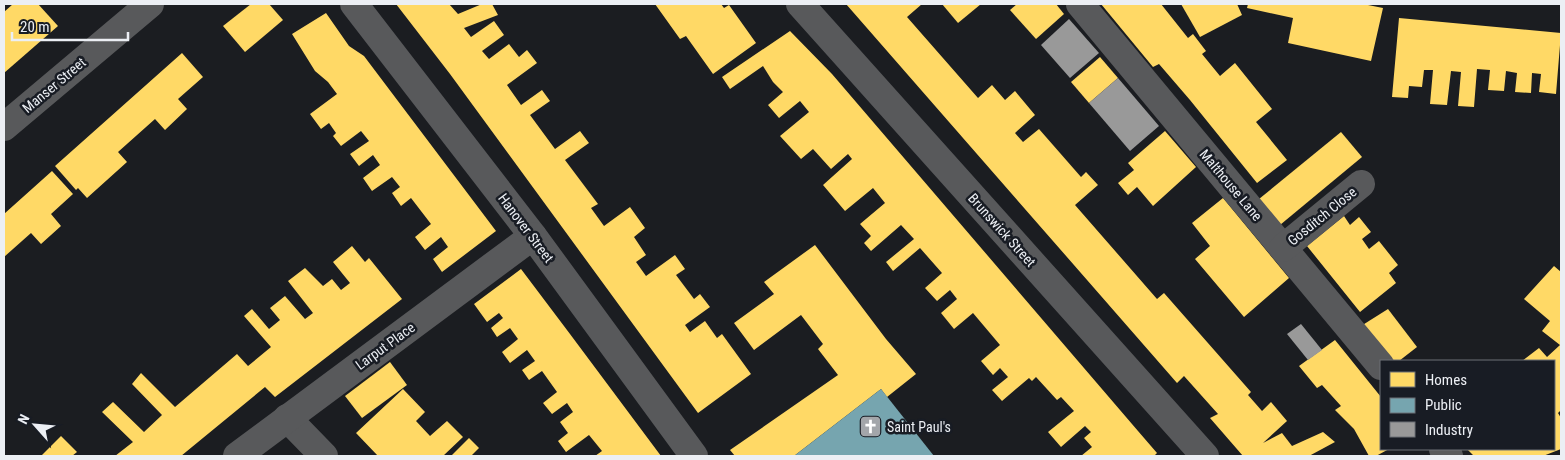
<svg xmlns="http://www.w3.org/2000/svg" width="1565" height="460" font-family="'Roboto Condensed',sans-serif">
<rect width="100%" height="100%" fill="#1b1d21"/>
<g fill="#ffd966">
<polygon points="13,4 38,4 58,26 4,73 4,12"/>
<polygon points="251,4 269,4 283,20 245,52 223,26"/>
<polygon points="396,4 449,4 458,14 482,4 492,4 498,15 464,28 471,37 494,21 504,35 482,51 489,59 509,44 519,57 527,50 537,63 507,85 521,105 542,90 550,101 530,115 555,149 580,131 589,143 565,160 598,204 591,208 604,226 630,207 645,228 634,237 646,255 636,262 646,276 675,255 685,269 676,275 694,299 700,294 710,307 685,325 690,332 705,321 717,338 722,334 751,374 698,413 450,74"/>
<polygon points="655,4 721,4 724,8 729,5 756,43 713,74 686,36 680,39"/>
<polygon points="846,4 922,4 907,17 978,98 992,85 1005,100 1015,91 1035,115 1015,133 1023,142 1039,129 1081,177 1086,172 1098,185 1075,205 1157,299 1164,293 1251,392 1248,395 1262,411 1271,402 1287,421 1263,443 1282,433 1292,446 1323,432 1335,442 1309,456 1243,456 1210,418 1218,414 1184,376 1177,383"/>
<polygon points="942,4 981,4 958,23"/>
<polygon points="1017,4 1056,4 1064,14 1036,39 1010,10"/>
<polygon points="1101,4 1161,4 1188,38 1193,34 1206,51 1202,54 1220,76 1235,63 1272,109 1256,122 1287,160 1257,183 1190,100 1159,64 1153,67"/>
<polygon points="1181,4 1237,4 1242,15 1200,37"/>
<polygon points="1248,4 1363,4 1383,8 1371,61 1288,43 1293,18 1247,8"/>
<polygon points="326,13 349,46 364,56 496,231 442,272 433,259 448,247 441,237 425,250 415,237 431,224 411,198 401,206 392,193 400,187 392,177 372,191 363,178 380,165 373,155 359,166 350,154 369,141 361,131 341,146 333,136 336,133 329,123 321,129 310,114 337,94 328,82 315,71 292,34"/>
<polygon points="1399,18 1561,33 1556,94 1539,92 1541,74 1532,73 1531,93 1515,92 1517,73 1506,71 1504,91 1488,90 1490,70 1477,69 1474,107 1458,106 1461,72 1451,71 1447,105 1430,104 1433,70 1424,70 1422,87 1409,86 1408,98 1392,97"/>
<polygon points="790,31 832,74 1138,431 1157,453 1155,455 1156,456 1081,456 1092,447 1084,438 1091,432 1085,426 1061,447 1048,432 1074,411 1061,397 1057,400 1036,377 1032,381 1029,378 1002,401 992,390 1008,377 1000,368 993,375 981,361 1000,345 973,313 954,329 941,313 957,299 950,290 937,301 925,288 942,273 920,248 893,271 886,262 914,239 901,225 871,251 864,243 871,236 860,224 885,203 873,188 845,211 823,185 852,159 848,154 831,169 813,149 801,159 780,136 809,112 800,101 779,118 768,105 783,92 773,82 763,66 730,89 722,77"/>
<polygon points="182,53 203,77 178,99 187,109 165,130 155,119 118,152 127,162 87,198 78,188 76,190 55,166"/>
<polygon points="1100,57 1118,78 1089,103 1071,82"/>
<polygon points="1165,131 1196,167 1153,206 1137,187 1128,195 1118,183 1134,170 1128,163"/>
<polygon points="1341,132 1362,157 1280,225 1259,199"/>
<polygon points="52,171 73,194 51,214 61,226 41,244 31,233 4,257 4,214"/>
<polygon points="1223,198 1289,278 1244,317 1195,259 1210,246 1192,223"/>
<polygon points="1344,216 1350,225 1359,217 1371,232 1362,239 1369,249 1379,241 1398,265 1389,273 1396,283 1360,312 1307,246"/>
<polygon points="815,245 886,339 916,374 887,397 881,389 794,456 735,456 730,450 838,375 818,349 823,344 801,315 754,350 734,323 774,294 764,282"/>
<polygon points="352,246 365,262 369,258 402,299 275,397 265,387 181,456 115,456 133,442 102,412 113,402 144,432 162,415 132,384 141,373 175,407 237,354 248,366 271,347 244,316 252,309 269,329 280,320 270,308 285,296 305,319 313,313 288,281 305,268 323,286 332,279 341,290 350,283 333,262"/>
<polygon points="1554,266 1561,272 1561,410 1558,413 1561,418 1561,449 1543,456 1474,456 1467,449 1554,449 1554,361 1522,361 1539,348 1547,357 1560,345 1542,331 1550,321 1524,299"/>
<polygon points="521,269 570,334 661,456 595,456 602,451 589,435 566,452 558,441 568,433 560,422 573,412 567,403 552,414 543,403 557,392 542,371 529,380 522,370 535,361 527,350 510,363 502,352 518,339 510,328 497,337 491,328 503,318 499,313 487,322 474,304"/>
<polygon points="1388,309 1417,347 1399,361 1389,361 1361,326"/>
<polygon points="1335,340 1381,397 1381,449 1389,449 1376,456 1369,456 1354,429 1335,410 1341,406 1322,385 1317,388 1299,366"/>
<polygon points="390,362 407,385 362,418 345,396"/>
<polygon points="403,389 425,412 416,421 430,436 447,421 463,437 443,456 378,456 356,433"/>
<polygon points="61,436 77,452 72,456 41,456"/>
<polygon points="469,438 479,448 471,456 451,456"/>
</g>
<polygon fill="#76a5af" points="881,389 934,456 794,456"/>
<g fill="#999">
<polygon points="1069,19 1099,53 1070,78 1041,45"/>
<polygon points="1118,78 1159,126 1130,151 1089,103"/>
<polygon points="1301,324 1322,350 1308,360 1287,334"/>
</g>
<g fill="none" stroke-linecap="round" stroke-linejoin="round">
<g stroke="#58595b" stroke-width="28">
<polyline points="354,4 533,236 694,456"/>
<polyline points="800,4 1205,456"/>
<polyline points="1080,4 1381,366"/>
<polyline points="4,127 150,4"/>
<polyline points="1283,248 1361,184"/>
<polyline points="287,418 324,456"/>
<polyline points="1443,449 1449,456"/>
<polyline points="237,456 533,236"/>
</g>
</g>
<defs>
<symbol id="church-square" viewBox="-11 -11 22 22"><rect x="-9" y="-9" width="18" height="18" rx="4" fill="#a3a6aa" stroke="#181c24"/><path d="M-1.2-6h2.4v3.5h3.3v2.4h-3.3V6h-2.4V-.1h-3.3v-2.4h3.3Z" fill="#fff"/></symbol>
</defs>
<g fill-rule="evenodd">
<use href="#church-square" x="858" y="414" width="25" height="25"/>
</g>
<g text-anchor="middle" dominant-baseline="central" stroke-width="5" stroke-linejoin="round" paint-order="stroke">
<g font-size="14" fill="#eceff4" stroke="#181c24">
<text transform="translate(54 85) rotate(-40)">Manser Street</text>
<text transform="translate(1231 185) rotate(50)">Malthouse Lane</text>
<text transform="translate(1322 216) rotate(-39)">Gosditch Close</text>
<text transform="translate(526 228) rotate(53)">Hanover Street</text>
<text transform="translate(1002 230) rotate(48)">Brunswick Street</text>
<text transform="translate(385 346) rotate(-36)">Larput Place</text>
</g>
<g font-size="14" fill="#eceff4" stroke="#181c24" text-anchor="start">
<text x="887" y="427">Saint Paul's</text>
</g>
</g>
<rect width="1565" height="460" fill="none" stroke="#eceff4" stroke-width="10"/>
<rect x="1380" y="360" width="175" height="90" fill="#181c24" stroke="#6d7077"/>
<rect x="1390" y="372" width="25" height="15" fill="#ffd966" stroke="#6d7077"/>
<text x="1425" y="385" font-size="15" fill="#eceff4">Homes</text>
<rect x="1390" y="398" width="25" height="15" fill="#76a5af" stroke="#6d7077"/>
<text x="1425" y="410" font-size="15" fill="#eceff4">Public</text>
<rect x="1390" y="422" width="25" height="15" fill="#999999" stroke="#6d7077"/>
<text x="1425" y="435" font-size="15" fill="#eceff4">Industry</text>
<g transform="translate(35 425) rotate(297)" stroke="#181c24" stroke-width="4" paint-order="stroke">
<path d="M0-4L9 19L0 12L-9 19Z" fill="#eceff4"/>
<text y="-8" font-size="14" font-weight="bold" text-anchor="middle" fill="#eceff4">N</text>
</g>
<path d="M12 32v8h116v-8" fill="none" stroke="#eceff4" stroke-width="2.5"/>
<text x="20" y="32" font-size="15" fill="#eceff4" stroke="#181c24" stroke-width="4" paint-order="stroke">20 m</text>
</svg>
